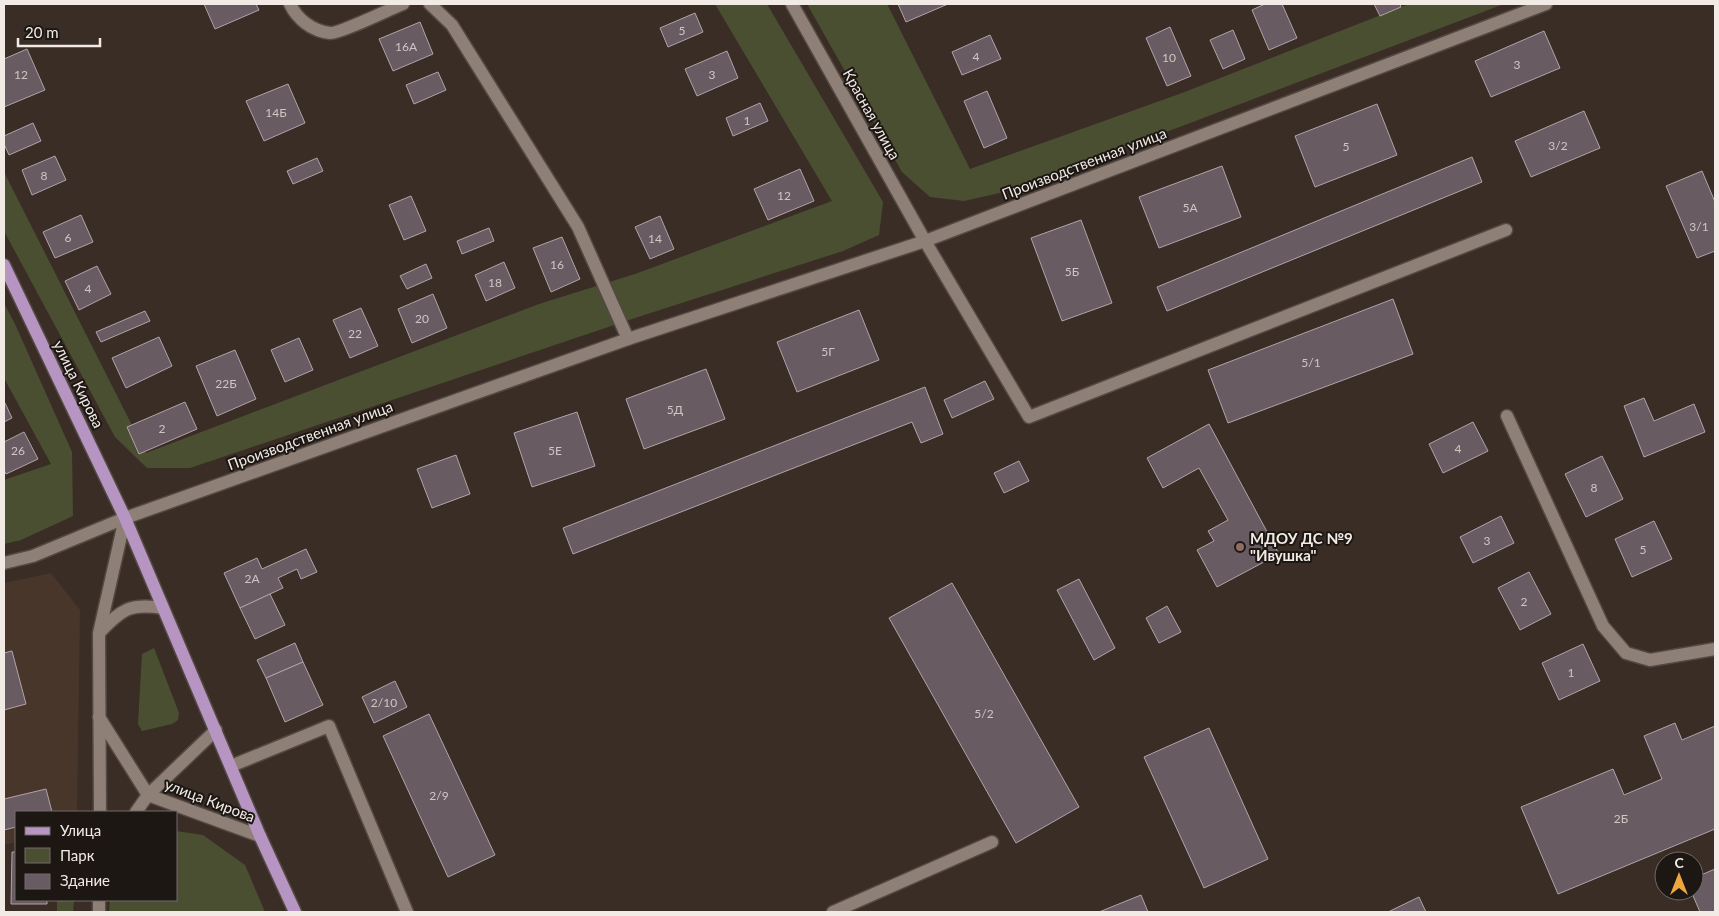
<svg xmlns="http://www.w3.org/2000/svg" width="1719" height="916" font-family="Lato,sans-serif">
<rect width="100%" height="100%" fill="#3a2d26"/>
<polygon fill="#48362b" points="51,573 80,610 77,812 16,812 16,842 4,845 4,583"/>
<g fill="#4b4f32">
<polygon points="715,4 767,4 883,202 879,235 843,251 638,317 190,468 147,468 115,437 4,231 4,172 146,453 539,304 635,274 832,201"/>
<polygon points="807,4 887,4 970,169 1182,93 1409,4 1504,4 1013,190 964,201 930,197 902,172"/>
<polygon points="4,303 15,324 72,452 73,516 21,540 4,544 4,480 51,464 4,378"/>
<polygon points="154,648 179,713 178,720 172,724 142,731 138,724 142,654"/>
<polygon points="176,831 203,835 245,865 265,912 109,912 110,900 176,900"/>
<polygon points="57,900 74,900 73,912 57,912"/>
</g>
<g fill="#695b62" stroke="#b3a2aa">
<polygon points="204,4 256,4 259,10 215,29"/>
<polygon points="898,4 948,4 906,22"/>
<polygon points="1265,4 1282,4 1297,38 1269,50 1252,10"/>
<polygon points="1374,4 1400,4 1401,7 1380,16"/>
<polygon points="695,13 703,32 668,47 660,28"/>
<polygon points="420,22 433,54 393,71 379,39"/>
<polygon points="1170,27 1191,76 1167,86 1146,38"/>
<polygon points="1233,30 1245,59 1223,69 1210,40"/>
<polygon points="1544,31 1560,68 1491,97 1475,61"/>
<polygon points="990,35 1001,59 962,75 952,52"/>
<polygon points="27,49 45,90 4,107 4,59"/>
<polygon points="727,51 738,78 697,96 685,69"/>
<polygon points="438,72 446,90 414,104 406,85"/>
<polygon points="288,84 305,123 264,141 246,101"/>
<polygon points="987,91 1007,138 984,148 964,101"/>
<polygon points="760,103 768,121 733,136 726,118"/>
<polygon points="1377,104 1397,155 1315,187 1295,136"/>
<polygon points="1584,111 1600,148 1531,177 1515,141"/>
<polygon points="33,123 41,141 9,155 4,144 4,136"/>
<polygon points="55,156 66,180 32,195 22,170"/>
<polygon points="1472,157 1482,182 1167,311 1157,287"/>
<polygon points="317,158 323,171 293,184 287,171"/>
<polygon points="1222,166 1241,217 1159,248 1139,197"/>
<polygon points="800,169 814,201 768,220 754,189"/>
<polygon points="1702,171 1715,202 1715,251 1697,258 1666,186"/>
<polygon points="411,196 426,231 404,240 389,205"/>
<polygon points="81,215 93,242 55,258 43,232"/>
<polygon points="660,216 674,249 650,259 635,227"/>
<polygon points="1081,220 1112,303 1062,321 1031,238"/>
<polygon points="489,228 494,241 462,254 457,241"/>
<polygon points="562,237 580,279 551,292 533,248"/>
<polygon points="504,262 515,288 486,301 475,275"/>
<polygon points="426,264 432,278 407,289 400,276"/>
<polygon points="97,266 111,294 79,310 65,281"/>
<polygon points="433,294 447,328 412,343 398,309"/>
<polygon points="1393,299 1413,354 1228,423 1208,370"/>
<polygon points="361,308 378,346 350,358 333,320"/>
<polygon points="859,310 879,360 797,392 777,342"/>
<polygon points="145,311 150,321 101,342 96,332"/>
<polygon points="159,337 172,366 126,388 112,358"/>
<polygon points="299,338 313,370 285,382 271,350"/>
<polygon points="235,350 256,399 217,416 196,366"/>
<polygon points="706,369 725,419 644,449 626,399"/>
<polygon points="985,381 994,399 952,418 944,400"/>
<polygon points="925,387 943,434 921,443 912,422 573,554 563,528"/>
<polygon points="1644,398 1654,421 1694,404 1705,432 1644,457 1624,406"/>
<polygon points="185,402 197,429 139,454 127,427"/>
<polygon points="5,403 12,418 4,422 4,404"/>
<polygon points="577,412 595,466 532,487 514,433"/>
<polygon points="1473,422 1488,451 1443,473 1429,444"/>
<polygon points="1209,424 1279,554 1217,587 1197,550 1214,541 1208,531 1228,520 1199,468 1163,488 1147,458"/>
<polygon points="24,432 38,459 6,474 4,470 4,442"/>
<polygon points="456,455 470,494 432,508 417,469"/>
<polygon points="1602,456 1623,499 1586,517 1565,474"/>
<polygon points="1019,461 1029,481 1004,493 994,473"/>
<polygon points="1501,516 1514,543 1473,563 1460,537"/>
<polygon points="1654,521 1672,559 1632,577 1615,539"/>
<polygon points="306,549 317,572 301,579 297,569 278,578 283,588 240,608 224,573 257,558 262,569"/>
<polygon points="1529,572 1551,614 1520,630 1498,588"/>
<polygon points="1079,579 1115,648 1094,660 1057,590"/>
<polygon points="952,583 1079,807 1016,843 889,618"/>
<polygon points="270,594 285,625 255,639 240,608"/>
<polygon points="1167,606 1181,632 1159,643 1146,618"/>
<polygon points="295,643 303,662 266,678 257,660"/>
<polygon points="1583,644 1600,681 1559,700 1542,663"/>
<polygon points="12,651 26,704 4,710 4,653"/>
<polygon points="303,662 323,705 285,722 266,678"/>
<polygon points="395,681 407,707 374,723 362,697"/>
<polygon points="429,714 495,855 448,877 383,736"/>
<polygon points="1675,723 1682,740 1715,726 1715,829 1558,894 1521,807 1613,769 1624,795 1662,779 1644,736"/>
<polygon points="1209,728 1268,859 1204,888 1144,757"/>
<polygon points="46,789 52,812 16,812 16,827 4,830 4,799"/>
<polygon points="12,852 16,852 16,900 47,900 47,904 11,904"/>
<polygon points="1715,869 1715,912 1700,912 1691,891 1694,891 1694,878"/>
<polygon points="1141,895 1148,912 1099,912"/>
<polygon points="1419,897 1426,912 1388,912"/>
</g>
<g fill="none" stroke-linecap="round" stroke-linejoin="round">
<defs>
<g id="minor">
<path d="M290,4C297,19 312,31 330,33C339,34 390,9 403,4"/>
<polyline points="430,4 452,25 578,227 628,339"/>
<polyline points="792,4 925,241 1029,417 1506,230"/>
<polyline points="1507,416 1603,626 1626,653 1650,660 1715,649"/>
<polyline points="4,563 33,556 125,518 628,339 925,241 1546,4"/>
<path d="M100,632C122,609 130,603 163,608"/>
<polyline points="99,717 148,795 260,836"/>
<polyline points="231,766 329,726 407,912"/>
<polyline points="100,812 99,633 125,518"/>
<polyline points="136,812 148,795 216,730"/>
<polyline points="99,912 99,900"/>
<polyline points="833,912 992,842"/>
</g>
<polyline id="major" points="4,265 125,518 260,836 295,912"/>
</defs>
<use href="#minor" stroke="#534942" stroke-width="15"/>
<use href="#major" stroke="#534942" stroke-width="15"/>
<use href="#minor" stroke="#8e7f77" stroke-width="12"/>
<use href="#major" stroke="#b695c2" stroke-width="12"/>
</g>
<circle fill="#8d6e63" stroke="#1d1714" stroke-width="2" cx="1240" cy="547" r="5"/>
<g text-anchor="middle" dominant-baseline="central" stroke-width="4" stroke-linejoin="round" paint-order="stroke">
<g font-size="12" fill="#d0c6c4">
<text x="682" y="30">5</text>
<text x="406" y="46">16А</text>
<text x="976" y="56">4</text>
<text x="1169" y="57">10</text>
<text x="1517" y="64">3</text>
<text x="21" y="74">12</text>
<text x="712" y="74">3</text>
<text x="276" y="112">14Б</text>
<text x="747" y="120">1</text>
<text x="1558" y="145">3/2</text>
<text x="1346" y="146">5</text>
<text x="44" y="175">8</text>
<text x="784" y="195">12</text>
<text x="1190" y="207">5А</text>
<text x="1699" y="226">3/1</text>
<text x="68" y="237">6</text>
<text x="655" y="238">14</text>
<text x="557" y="264">16</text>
<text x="1072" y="271">5Б</text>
<text x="495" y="282">18</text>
<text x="88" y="288">4</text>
<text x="422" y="318">20</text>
<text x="355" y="333">22</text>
<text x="828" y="351">5Г</text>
<text x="1311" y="362">5/1</text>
<text x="226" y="383">22Б</text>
<text x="675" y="409">5Д</text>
<text x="162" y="428">2</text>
<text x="1458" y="448">4</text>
<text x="18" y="450">26</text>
<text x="555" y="450">5Е</text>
<text x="1594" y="487">8</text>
<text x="1487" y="540">3</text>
<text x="1643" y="549">5</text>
<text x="252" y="578">2А</text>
<text x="1524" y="601">2</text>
<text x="1571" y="672">1</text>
<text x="384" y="702">2/10</text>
<text x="984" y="713">5/2</text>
<text x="439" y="795">2/9</text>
<text x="1621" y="818">2Б</text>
</g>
<g font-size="15" fill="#f2eae5" stroke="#1d1714">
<text transform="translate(872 114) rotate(61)">Красная улица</text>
<text transform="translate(1084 163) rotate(-21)">Производственная улица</text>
<text transform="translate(79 384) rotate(64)">улица Кирова</text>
<text transform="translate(310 435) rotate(-20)">Производственная улица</text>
<text transform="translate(210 800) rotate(21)">улица Кирова</text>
</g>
<g font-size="15" font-weight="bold" fill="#f2eae5" stroke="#1d1714" text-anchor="start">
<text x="1250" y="538">МДОУ ДС №9<tspan x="1250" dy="17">"Ивушка"</tspan></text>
</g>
</g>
<rect width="1719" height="916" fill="none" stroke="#f2eae5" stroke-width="10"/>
<rect x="15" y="811" width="162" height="90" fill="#1d1714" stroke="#726b68"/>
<rect x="25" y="827" width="25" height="8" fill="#b695c2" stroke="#726b68"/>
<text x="60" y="836" font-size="15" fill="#f2eae5">Улица</text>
<rect x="25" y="848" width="25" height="15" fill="#4b4f32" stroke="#726b68"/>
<text x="60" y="861" font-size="15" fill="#f2eae5">Парк</text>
<rect x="25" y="874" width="25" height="15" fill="#695b62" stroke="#726b68"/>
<text x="60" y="886" font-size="15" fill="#f2eae5">Здание</text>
<g transform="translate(1679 876)"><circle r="24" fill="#1d1714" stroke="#726b68"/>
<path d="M0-4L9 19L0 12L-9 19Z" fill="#eea73d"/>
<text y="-8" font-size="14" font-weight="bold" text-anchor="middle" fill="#f2eae5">С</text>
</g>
<path d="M18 38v8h82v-8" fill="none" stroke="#f2eae5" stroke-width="2.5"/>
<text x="25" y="38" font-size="15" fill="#f2eae5" stroke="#1d1714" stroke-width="4" paint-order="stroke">20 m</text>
</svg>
